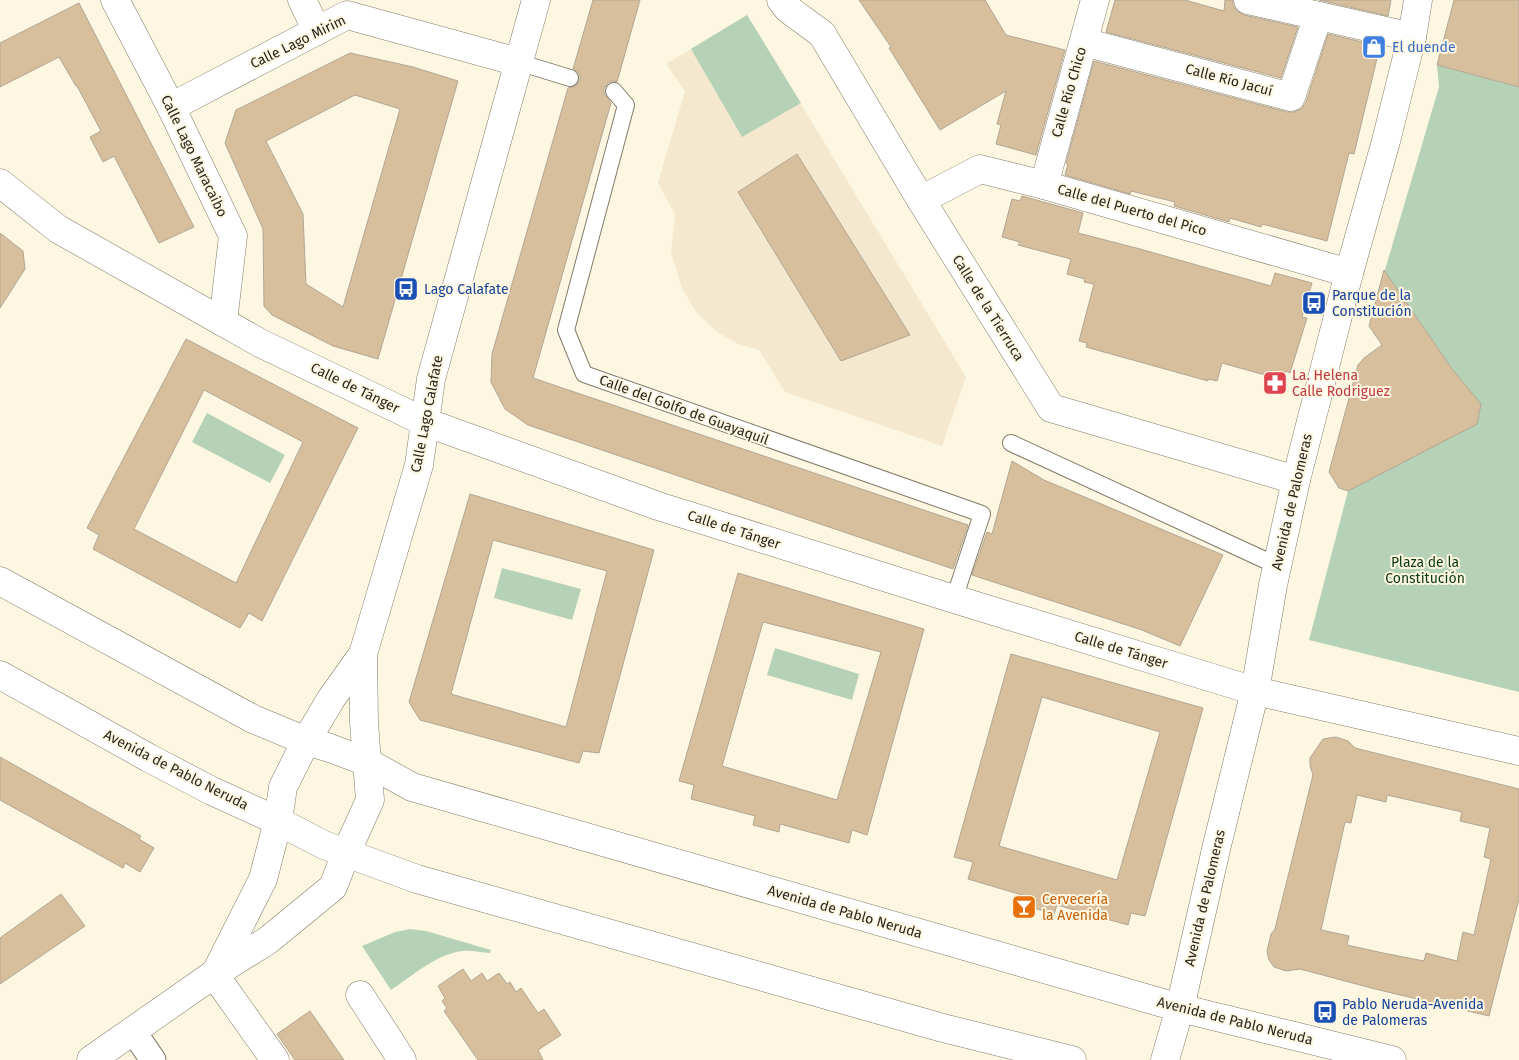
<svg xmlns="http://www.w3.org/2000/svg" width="1519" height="1060" font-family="'Fira Sans',sans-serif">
<rect width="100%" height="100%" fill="#fdf6e1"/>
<polygon fill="#f4e9ce" points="747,15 966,377 942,446 785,392 759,350 738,344 717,332 696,312 682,288 671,252 675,214 658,183 685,91 666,64"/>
<g fill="#b6d2b6">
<polygon points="747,15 801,103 742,137 691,49"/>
<polygon points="1437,65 1519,87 1519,692 1309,640 1348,491 1477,423 1481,404 1452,369 1393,283 1382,280 1439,87"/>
<polygon points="207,413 285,455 270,483 192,442"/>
<polygon points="502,568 581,589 572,620 494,598"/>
<polygon points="775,648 859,674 852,700 767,675"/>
<path d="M410,929L426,931L491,950L490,953C481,953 472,950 463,951C438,953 412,976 391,990L362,946L395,932Z"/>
</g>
<g fill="#d7be9c" stroke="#b2a695" fill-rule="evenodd">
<polygon points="593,0 640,0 617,82 613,81 608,83 604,88 604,93 611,103 533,378 968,525 953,569 528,425 505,409 491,382 492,354 568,88 576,86 580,80 580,76 578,72 573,69"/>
<polygon points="859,0 985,0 1006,35 1065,50 1036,155 996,144 1001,125 997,124 1006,91 940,130 889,48 891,47"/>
<polygon points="1115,0 1185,0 1224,11 1225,0 1233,0 1233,5 1237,11 1244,15 1298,27 1281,78 1106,32"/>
<polygon points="1319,0 1391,0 1388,16"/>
<polygon points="1454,0 1519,0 1519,87 1437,65"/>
<polygon points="79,3 194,227 159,243 114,156 103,162 90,137 101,131 77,86 76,86 59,57 0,87 0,43"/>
<polygon points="1328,34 1380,46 1354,154 1349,153 1327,241 1262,224 1261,227 1230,218 1229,222 1174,206 1175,202 1131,191 1130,194 1065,175 1068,164 1066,163 1094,61 1287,112 1294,112 1301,109 1306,102"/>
<path d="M350,53L413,67L458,81L378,359L333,346L272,315L264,306L263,229L225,143L236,110ZM355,95L400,109L343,307L306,284L303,214L266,141Z"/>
<polygon points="797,154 910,335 841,361 738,192"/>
<polygon points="1022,196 1083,213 1078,233 1140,249 1271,286 1275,273 1312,283 1302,317 1307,318 1290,373 1286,371 1283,380 1222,363 1217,381 1208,379 1208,381 1086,347 1087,343 1079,341 1094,284 1084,282 1085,279 1067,274 1071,259 1018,245 1020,242 1002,237 1012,199 1020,201"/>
<polygon points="0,233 23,251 25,269 0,308"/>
<polygon points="1384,270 1452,369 1481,404 1477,424 1348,491 1339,488 1329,472 1358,365 1364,358 1382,345 1369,326"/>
<path d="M186,339L358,428L262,621L249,613L240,628L93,549L99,535L87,528ZM204,390L303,442L236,583L134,529Z"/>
<polygon points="1012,461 1044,480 1223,555 1180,646 1142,630 972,575 987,532 992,534"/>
<path d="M470,494L654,550L599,753L583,751L579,763L420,720L409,702ZM493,540L607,571L566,727L451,694Z"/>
<path d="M738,573L924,629L867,835L852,830L849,843L780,824L779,832L753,825L755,816L691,799L694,785L679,781ZM763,622L881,652L837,800L722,766Z"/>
<path d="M1011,654L1203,708L1145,916L1131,913L1128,925L1057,905L1054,914L1030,907L1032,898L968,879L973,862L954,857ZM1042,697L1160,732L1117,880L999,846Z"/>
<path d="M1336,737L1348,741L1355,748L1519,789V899L1489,1016L1375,989L1300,969L1286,971L1274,967L1269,960L1267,951L1271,934L1275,929L1313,775L1310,766V758L1323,739ZM1357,795L1386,802L1387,795L1462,812L1460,821L1490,828L1484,857L1491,859L1474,935L1463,932L1457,961L1426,953L1424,961L1383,953L1347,945L1349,936L1321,930L1345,822L1351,823Z"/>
<polygon points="0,757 141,836 139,839 154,848 140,872 125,863 123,868 0,800"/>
<polygon points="61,894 85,926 0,984 0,938"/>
<polygon points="463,969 471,981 482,973 487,981 499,973 507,984 510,982 516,992 521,988 538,1013 544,1009 561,1035 538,1050 543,1060 478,1060 444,1011 447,1008 442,1001 445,998 438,986"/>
<polygon points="310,1011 344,1060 295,1060 277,1034"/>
</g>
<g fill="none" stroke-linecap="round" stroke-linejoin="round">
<defs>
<g id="service">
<polyline points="518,62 570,78"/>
<polyline points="614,91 626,105 566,330 584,374 982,514 954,599"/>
<polyline points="1011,443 1278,566"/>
</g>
<polyline id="pedestrian" points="133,1031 153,1060"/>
<g id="minor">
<polyline points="115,0 171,107 233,236 223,322"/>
<polyline points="302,0 317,31"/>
<polyline points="781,0 788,9 822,34 921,200 1051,408 1296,480"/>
<polyline points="1248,0 1412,37"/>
<polyline points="1084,42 1291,97 1318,16"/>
<polyline points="171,107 347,15 518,62"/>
<polyline points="0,183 58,229 223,322 260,343 425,422 658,506 954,599 1255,691 1519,751"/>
<polyline points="1044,185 1095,0"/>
<polyline points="921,200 980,169 1044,185 1349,273"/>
<polyline points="214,974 275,1060"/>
<polyline points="215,974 263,879 278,821"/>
<polyline points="360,995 402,1060"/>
<polyline points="91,1060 214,974 267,941 333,887 346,853"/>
<polyline points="1165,1060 1180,1008 1217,845 1255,691 1273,585 1296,480 1349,273 1386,141 1412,37 1418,0"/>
</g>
<g id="tertiary">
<polyline points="306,741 331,699 363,654"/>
<polyline points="367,762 364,722 363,654 419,465 431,379 536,0"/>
</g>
<g id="secondary">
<polyline points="0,581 253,719 306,741 330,748 367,762 412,787 1180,1008 1392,1060"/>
<polyline points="0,675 149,758 212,791 278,821 324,845 417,879 943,1028 1072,1060"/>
<polyline points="278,821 283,787 306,741"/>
<polyline points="346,853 370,800 367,762"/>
</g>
</defs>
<use href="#service" stroke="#827b69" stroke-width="18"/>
<use href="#pedestrian" stroke="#827b69" stroke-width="27"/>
<use href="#minor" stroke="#827b69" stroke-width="29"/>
<use href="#tertiary" stroke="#827b69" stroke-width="29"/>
<use href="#secondary" stroke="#827b69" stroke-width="29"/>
<use href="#service" stroke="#fff" stroke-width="16"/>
<use href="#pedestrian" stroke="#fff" stroke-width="25"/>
<use href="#minor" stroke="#fff" stroke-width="28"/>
<use href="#tertiary" stroke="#fff" stroke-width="28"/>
<use href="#secondary" stroke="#fff" stroke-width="28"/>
</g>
<defs>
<symbol id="shop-square" viewBox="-11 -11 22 22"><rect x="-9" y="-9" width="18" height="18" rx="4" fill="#3f7fe0" stroke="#fdf6e1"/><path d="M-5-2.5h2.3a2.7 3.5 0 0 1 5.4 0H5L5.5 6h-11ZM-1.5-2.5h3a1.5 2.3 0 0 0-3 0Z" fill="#fff"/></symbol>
<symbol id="bus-square" viewBox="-11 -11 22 22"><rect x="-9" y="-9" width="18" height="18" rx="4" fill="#1a4fb4" stroke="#fdf6e1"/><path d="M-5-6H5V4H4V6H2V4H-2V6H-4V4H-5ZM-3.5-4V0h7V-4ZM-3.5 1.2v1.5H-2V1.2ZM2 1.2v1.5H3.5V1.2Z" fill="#fff"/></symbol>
<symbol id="pharmacy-square" viewBox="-11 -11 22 22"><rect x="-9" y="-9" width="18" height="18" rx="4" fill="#e0444e" stroke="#fdf6e1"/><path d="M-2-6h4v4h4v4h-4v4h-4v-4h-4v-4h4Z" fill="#fff"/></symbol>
<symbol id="bar-square" viewBox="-11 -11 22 22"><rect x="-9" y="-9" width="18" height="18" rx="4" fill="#e8710a" stroke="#fdf6e1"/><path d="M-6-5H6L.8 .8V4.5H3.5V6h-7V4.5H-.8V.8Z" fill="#fff"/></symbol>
</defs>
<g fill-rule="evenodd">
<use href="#shop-square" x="1360" y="33" width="28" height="28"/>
<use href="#bus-square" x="392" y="275" width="28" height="28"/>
<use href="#bus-square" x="1300" y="289" width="28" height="28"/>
<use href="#pharmacy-square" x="1261" y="369" width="28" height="28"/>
<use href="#bar-square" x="1010" y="893" width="28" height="28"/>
<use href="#bus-square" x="1311" y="998" width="28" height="28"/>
</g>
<g text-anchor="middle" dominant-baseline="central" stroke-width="4" stroke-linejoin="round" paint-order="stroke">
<g font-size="14" fill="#29261f" stroke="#fdf6e1">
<text transform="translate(298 42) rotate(-26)">Calle Lago Mirim</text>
<text transform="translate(1229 80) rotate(15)">Calle Río Jacuí</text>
<text transform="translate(1069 92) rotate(-74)">Calle Río Chico</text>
<text transform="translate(194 156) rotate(64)">Calle Lago Maracaibo</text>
<text transform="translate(1132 210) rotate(16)">Calle del Puerto del Pico</text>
<text transform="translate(988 308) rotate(58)">Calle de la Tierruca</text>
<text transform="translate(355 388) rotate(26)">Calle de Tánger</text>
<text transform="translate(684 410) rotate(20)">Calle del Golfo de Guayaquil</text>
<text transform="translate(427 414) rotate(-79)">Calle Lago Calafate</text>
<text transform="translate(1292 502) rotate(-77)">Avenida de Palomeras</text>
<text transform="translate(734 530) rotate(18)">Calle de Tánger</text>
<text transform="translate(1121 650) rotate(17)">Calle de Tánger</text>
<text transform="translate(176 770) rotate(27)">Avenida de Pablo Neruda</text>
<text transform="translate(1205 898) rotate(-77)">Avenida de Palomeras</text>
<text transform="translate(845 912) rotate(16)">Avenida de Pablo Neruda</text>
<text transform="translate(1235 1021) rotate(14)">Avenida de Pablo Neruda</text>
</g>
<g font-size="14" fill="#366cbe" stroke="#fdf6e1" text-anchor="start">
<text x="1392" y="47">El duende</text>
</g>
<g font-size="14" fill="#164399" stroke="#fdf6e1" text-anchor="start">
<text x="424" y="289">Lago Calafate</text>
<text x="1332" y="295">Parque de la<tspan x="1332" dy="16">Constitución</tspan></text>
<text x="1342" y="1004">Pablo Neruda-Avenida<tspan x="1342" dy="16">de Palomeras</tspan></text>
</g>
<g font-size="14" fill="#be3a42" stroke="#fdf6e1" text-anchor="start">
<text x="1292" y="375">La. Helena<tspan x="1292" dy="16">Calle Rodriguez</tspan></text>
</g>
<g font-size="14" fill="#0a3910" stroke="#fdf6e1">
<text x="1425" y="562">Plaza de la<tspan x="1425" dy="16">Constitución</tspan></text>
</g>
<g font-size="14" fill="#c56008" stroke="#fdf6e1" text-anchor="start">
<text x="1042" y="899">Cervecería<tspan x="1042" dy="16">la Avenida</tspan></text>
</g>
</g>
</svg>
